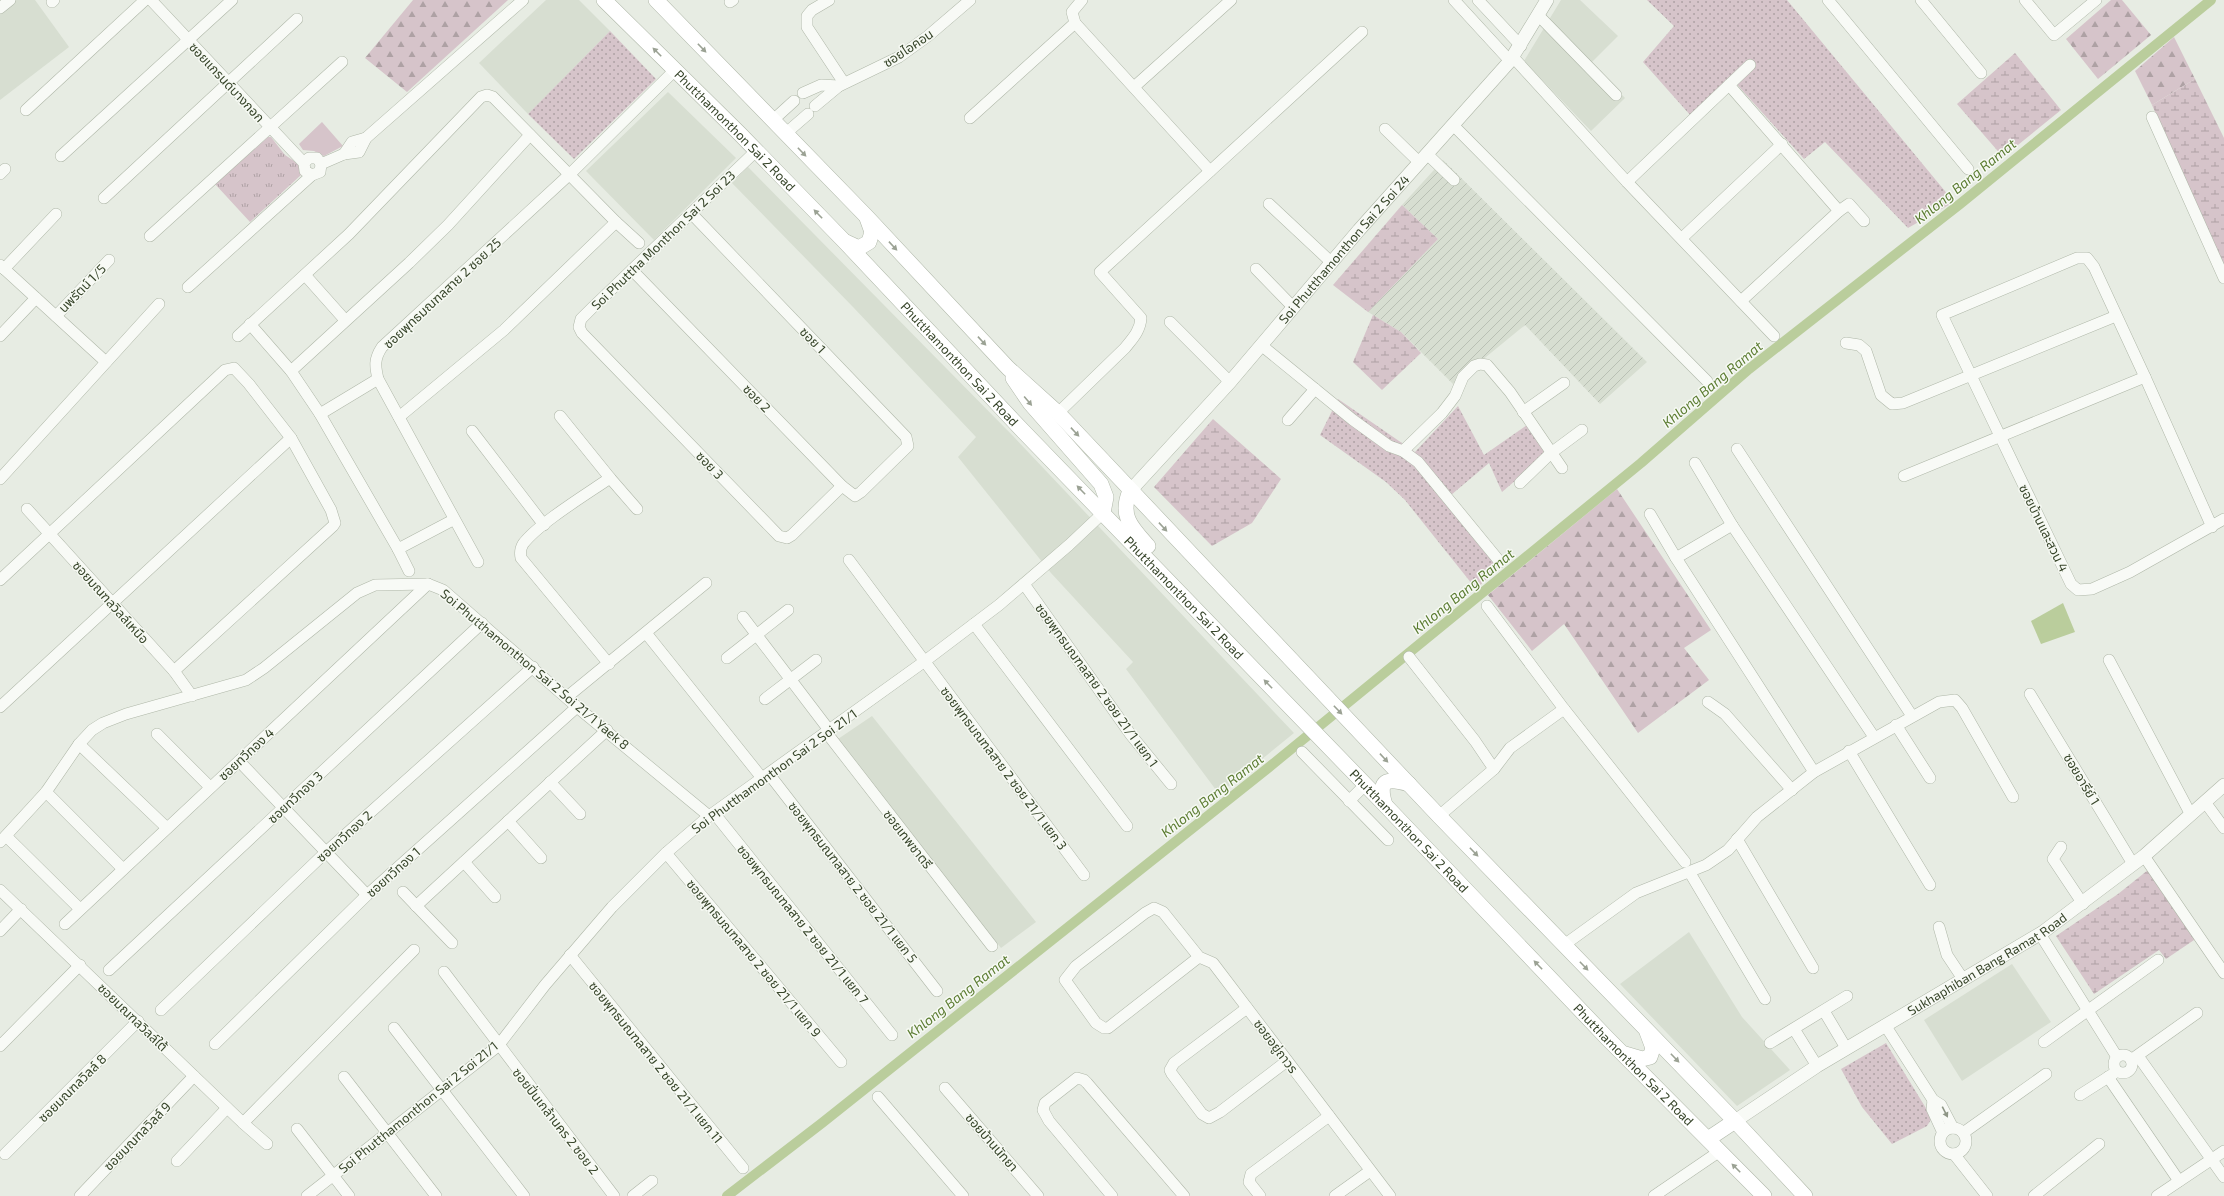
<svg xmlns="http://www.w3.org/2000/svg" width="2224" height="1196" font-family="'Exo 2','Noto Sans Thai',sans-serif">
<defs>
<pattern id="industrial-furrows" width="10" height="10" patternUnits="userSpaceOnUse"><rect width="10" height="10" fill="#d7ded1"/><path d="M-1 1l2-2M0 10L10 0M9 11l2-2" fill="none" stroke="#b9c0b4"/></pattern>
<pattern id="grass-dots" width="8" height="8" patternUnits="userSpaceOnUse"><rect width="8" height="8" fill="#d6c4ca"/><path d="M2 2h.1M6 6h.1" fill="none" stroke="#aea1a4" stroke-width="1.8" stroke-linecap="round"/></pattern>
<pattern id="forest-firs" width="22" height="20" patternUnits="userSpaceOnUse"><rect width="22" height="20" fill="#d6c4ca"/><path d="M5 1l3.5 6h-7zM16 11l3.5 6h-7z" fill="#aea1a4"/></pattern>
<pattern id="wetland-marsh" width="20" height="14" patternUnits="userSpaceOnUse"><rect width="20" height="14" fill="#d6c4ca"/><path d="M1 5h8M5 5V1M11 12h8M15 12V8" fill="none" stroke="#aea1a4"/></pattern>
<pattern id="park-tufts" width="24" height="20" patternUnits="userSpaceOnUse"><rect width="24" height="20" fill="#d6c4ca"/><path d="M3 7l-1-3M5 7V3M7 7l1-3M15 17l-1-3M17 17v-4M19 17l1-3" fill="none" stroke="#aea1a4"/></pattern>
</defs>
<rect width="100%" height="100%" fill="#e7ece3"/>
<g fill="#d7ded1">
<polygon points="0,0 35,0 69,47 0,100"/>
<polygon points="546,0 579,0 610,31 528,114 479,63"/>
<polygon points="1561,0 1580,0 1618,36 1591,63 1625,98 1591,131 1524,61"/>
<polygon points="668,92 736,158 654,240 586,171"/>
<polygon points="748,167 1013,436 1294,733 1219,794 1126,669 1133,662 1051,573 958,457 976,437 853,307 732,183"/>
<polygon points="872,716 1036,922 1001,948 838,739"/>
<polygon points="1689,932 1742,1017 1790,1070 1737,1106 1620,984"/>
<polygon points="2012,964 2051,1022 1962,1081 1924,1020"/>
</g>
<polygon fill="url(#industrial-furrows)" points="1443,160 1647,362 1600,404 1525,325 1453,384 1401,332 1368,312 1438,239 1402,205"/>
<g fill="url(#grass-dots)">
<polygon points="1647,0 1787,0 1954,202 1908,228 1825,142 1804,159 1732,79 1691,116 1643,62 1674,26"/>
<polygon points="610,31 656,79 574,159 528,114"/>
<polygon points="1338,399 1415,452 1458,406 1484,455 1527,425 1546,454 1502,492 1489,463 1451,495 1505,562 1476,589 1405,500 1386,482 1320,435"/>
<polygon points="1886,1043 1932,1118 1927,1126 1892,1144 1862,1107 1841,1069"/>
</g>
<g fill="url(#forest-firs)">
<polygon points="413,0 508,0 407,92 365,58"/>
<polygon points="2111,0 2122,0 2151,35 2098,79 2066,39"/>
<polygon points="2174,37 2195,79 2152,105 2135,71"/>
<polygon points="1617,489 1711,630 1684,648 1709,680 1638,733 1564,624 1532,651 1488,595"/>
</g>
<g fill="url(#wetland-marsh)">
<polygon points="2015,53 2061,110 2003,157 1957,104"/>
<polygon points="2195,79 2224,138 2224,266 2152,105"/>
<polygon points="1402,205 1438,239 1368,312 1333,285"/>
<polygon points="1373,315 1401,332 1421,353 1382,390 1353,362"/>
<polygon points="1213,419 1281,479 1252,523 1212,546 1154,487"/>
<polygon points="2148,870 2197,938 2166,959 2159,950 2094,994 2056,936 2118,894"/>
</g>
<polygon fill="url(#park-tufts)" points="268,137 271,137 285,155 300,165 301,175 250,222 215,184"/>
<polygon fill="#d6c4ca" points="322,122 343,146 324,156 314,151 303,150 299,144"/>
<polygon fill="#bacd9c" points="2063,603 2075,632 2041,644 2031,621"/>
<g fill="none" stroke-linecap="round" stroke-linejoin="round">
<polyline stroke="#bacd9c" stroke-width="10" points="727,1196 822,1123 1268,768 1641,463 1749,369 1960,204 2211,0"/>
<defs>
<g id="minor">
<polyline points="151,0 304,163 305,171 312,175 320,172 321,164 317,158 309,158 304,163"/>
<polyline points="829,0 812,10 807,16 807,27 844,83"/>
<polyline points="1082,0 1072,12 1075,23 1210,171"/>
<polyline points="1454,0 1510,61"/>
<polyline points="1478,0 1521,46"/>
<polyline points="1828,0 1968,169"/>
<polyline points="1921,0 1981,73"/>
<polyline points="2025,0 2054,35 2096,0"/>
<polyline points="52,2 54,0"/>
<polyline points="730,2 733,0"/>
<polyline points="0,8 10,0"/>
<polyline points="1539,16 1616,95"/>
<polyline points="1513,57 1627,182 1774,336"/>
<polyline points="1729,85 1839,211 1741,301"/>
<polyline points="1134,87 1231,0"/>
<polyline points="803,93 821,85 839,86"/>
<polyline points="815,106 839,86 899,57 928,36 970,0"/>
<polyline points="26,110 145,0"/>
<polyline points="2152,117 2224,278"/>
<polyline points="970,118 1075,23"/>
<polyline points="772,121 794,101"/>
<polyline points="1453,125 1707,381"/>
<polyline points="1385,129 1419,162"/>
<polyline points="785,134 808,114"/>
<polyline points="756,151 592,308 581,319 579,327 582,333 779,536 787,538 792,535 842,486"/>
<polyline points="344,154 352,142 366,138"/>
<polyline points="1427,154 1454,180"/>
<polyline points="61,156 232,0"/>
<polyline points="321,164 344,154 359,152 366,138 523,0"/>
<polyline points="0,174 5,169"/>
<polyline points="1627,182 1750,65"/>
<polyline points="104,198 297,19"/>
<polyline points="1269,204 1331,262"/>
<polyline points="1839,211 1849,204 1864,221"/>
<polyline points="616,222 639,243"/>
<polyline points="150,236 342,62"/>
<polyline points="1682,238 1782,144"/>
<polyline points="0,265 106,362"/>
<polyline points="4,269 56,214"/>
<polyline points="1256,269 1293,307"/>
<polyline points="632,270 842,486 855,496 861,492 908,446 906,437 691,213"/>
<polyline points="305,275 345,320"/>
<polyline points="188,287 312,175"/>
<polyline points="56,316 109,260"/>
<polyline points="1170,322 1230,382"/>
<polyline points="250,324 291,371 409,263 448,225 530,135"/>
<polyline points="0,336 36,298"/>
<polyline points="238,336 349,234 481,97 487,95 493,97 616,222 504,330 399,417"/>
<polyline points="1846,343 1859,345 1866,351 1881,395 1892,404 1903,403 2116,316"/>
<polyline points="1261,345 1353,420 1389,446 1403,451 1442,413 1455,396 1463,377 1474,366 1480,364 1487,365 1510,392 1562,468"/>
<polyline points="291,371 320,414 398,549 453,520"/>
<polyline points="1523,412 1564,383"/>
<path d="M1058,413L1125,348C1133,338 1140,331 1141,318L1100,272L1362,32"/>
<polyline points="320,414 378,379"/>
<path d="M560,416L610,478C587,494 539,523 523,544C520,549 520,553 521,558L609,664"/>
<polyline points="1288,420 1315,389"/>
<polyline points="472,431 544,525"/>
<polyline points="1737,449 1912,716"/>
<polyline points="1403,451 1418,462 1500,562"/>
<polyline points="1695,463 1732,525 1874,737"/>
<polyline points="1904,476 2145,377"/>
<polyline points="610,478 637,509"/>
<polyline points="0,479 159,304"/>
<polyline points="1520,483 1551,453 1582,430"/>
<polyline points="27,509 174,671 192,696"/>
<polyline points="1650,514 1676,558"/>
<polyline points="1732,525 1676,558 1814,772"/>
<polyline points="2212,527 2145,377 2094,267 2087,258 2077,258 1942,315 2071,584 2078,590 2092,589 2130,572 2224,519"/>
<polyline points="398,549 409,571"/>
<polyline points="849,560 1084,875"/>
<path d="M478,562L378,379C375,366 374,359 382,347L570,174L675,70"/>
<polyline points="0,580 225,370 234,368 249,384 291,438 331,510 335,523 333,526 174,671"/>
<polyline points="1024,584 1131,735 1171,784"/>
<polyline points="1487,606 1564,709"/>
<polyline points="743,617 829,730"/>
<polyline points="974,624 1127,826"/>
<polyline points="646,633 762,778"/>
<polyline points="1409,657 1475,741 1494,769"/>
<polyline points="727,658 788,610"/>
<polyline points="2109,660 2191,815"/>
<polyline points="2030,694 2133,864"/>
<polyline points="567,697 706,583"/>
<polyline points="765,699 816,660"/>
<polyline points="1708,702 1725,714 1792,790"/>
<polyline points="0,707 291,438"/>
<polyline points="1896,725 1930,778"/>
<polyline points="826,732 992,946"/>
<polyline points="157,734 210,787"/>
<polyline points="79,744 167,828"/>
<polyline points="1849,751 1930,885"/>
<polyline points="1302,752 1388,840"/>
<polyline points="239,761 367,895"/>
<polyline points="769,774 937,991"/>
<polyline points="550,782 580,814"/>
<polyline points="46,792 123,869"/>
<polyline points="1349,801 1365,785"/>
<polyline points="2205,802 2224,828"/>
<polyline points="714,813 892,1035"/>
<polyline points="1439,816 1494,769 1510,748 1564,709 1685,862"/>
<polyline points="508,821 541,858"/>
<polyline points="6,836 80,909"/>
<polyline points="1737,839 1813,968"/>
<polyline points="0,842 46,792 79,744 92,730 103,723 126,714 246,680 264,668 357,593 375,585 428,584 443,590 577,707 709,816"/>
<polyline points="2061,847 2053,859 2083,904"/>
<polyline points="666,853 841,1062"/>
<polyline points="2144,856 2224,973"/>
<polyline points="464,862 495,897"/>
<polyline points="1690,873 1765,999"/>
<polyline points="0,890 243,1123 267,1144"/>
<polyline points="403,892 452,943"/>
<polyline points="416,906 607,730"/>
<polyline points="65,924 428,584"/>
<polyline points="1939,927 1947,955 1963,979"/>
<polyline points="0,931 21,909"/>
<polyline points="2040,934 2117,1057"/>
<polyline points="1564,945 1636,893 1706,865 1728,850 1757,817 1814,772 1939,702 1955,700 1962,708 2013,797"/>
<polyline points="570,955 743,1168"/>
<polyline points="1199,957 1108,1028 1104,1028 1096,1023 1065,980 1076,966 1145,913 1154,908 1163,912 1199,957 1213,963 1390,1196"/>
<polyline points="109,970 482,623"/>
<polyline points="444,972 614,1196"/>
<polyline points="1247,1008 1174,1063 1170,1070 1172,1074 1202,1114 1209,1118 1220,1112 1287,1061"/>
<polyline points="161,1010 326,852 533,667"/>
<polyline points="1824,1011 1846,1048"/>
<polyline points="1885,1025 1933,1100 1941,1105 1953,1128"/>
<polyline points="394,1028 524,1196"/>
<polyline points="1794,1029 1817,1066"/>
<polyline points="2044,1042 2158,960"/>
<polyline points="1770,1043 1847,996"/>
<polyline points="215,1044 367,895 577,707"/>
<polyline points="0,1046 80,965"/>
<circle cx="2123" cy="1064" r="9"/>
<polyline points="2138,1056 2224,1177"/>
<polyline points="2131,1060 2197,1013"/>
<polyline points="344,1077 436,1196"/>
<polyline points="2108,1077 2179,1181"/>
<polyline points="945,1088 1038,1196"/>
<polyline points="2080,1095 2113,1074"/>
<polyline points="878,1097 963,1196"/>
<polyline points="1933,1100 1932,1109 1943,1133"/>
<polyline points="243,1123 414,950"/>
<circle cx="1953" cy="1141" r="13"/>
<polyline points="297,1129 349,1196"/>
<polyline points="1963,1133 2046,1074"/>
<polyline points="5,1154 138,1021"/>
<polyline points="1954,1154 1987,1196"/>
<polyline points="177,1161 227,1108"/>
<polyline points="80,1196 194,1076"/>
<polyline points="307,1196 498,1046 545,985 612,907 666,853 709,816 925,661 999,605 1069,545 1103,513"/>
<polyline points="633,1196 652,1181"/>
<polyline points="1112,1196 1049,1121 1043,1110 1045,1103 1077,1078 1084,1080 1087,1083 1184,1196"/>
<polyline points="1260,1196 1249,1182 1251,1174 1329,1116"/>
<polyline points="1335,1196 1370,1171"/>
<polyline points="1654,1196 1720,1151"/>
<polyline points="2034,1196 2099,1144"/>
<polyline points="2157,1196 2224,1151"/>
</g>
<g id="tertiary">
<path id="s1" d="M1130,491L1230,382L1359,230L1510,61L1547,0"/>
<path id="s2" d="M1735,1121L1817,1066L2043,932L2144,856L2224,785"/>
</g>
<g id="secondary">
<path id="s3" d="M604,0L740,134L845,242L1023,431L1385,805L1607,1038L1764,1196"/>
<polyline points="656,0 867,217 1008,368 1058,413 1439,816 1735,1121 1805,1196"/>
<polyline points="846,242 859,248 869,242 872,232 867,218"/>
<polyline points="1013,378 1030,403 1101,484 1106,497 1103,513"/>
<path d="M1130,491C1119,516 1132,528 1148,546"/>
<path d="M1385,805C1377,779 1387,778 1409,784"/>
<polyline points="1625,1054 1642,1059 1650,1057 1653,1048 1647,1032"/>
<polyline points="1708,1139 1735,1121"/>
</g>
</defs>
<use href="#minor" stroke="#afb7a8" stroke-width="12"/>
<use href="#tertiary" stroke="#afb7a8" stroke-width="14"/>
<use href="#secondary" stroke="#afb7a8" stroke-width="16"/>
<use href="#minor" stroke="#f8faf6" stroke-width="11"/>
<use href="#tertiary" stroke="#f8faf6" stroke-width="13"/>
<use href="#secondary" stroke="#fff" stroke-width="15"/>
</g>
<defs><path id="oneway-solid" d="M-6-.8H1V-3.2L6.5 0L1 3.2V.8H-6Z"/></defs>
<g fill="#9ba294">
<use href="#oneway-solid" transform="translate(702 48) rotate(46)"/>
<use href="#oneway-solid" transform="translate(657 52) rotate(-135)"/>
<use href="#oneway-solid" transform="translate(802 152) rotate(46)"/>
<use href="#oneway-solid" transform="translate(818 214) rotate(-134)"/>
<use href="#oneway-solid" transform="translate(893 246) rotate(47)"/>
<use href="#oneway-solid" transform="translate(982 341) rotate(47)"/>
<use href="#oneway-solid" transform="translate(1028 401) rotate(50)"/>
<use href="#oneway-solid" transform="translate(1075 432) rotate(47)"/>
<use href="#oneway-solid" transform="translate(1081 490) rotate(-134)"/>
<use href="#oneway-solid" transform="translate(1163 527) rotate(47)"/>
<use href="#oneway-solid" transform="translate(1268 684) rotate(-134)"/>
<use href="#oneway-solid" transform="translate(1338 710) rotate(46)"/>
<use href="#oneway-solid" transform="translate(1384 758) rotate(47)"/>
<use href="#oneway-solid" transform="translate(1474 852) rotate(46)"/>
<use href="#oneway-solid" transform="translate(1538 965) rotate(-134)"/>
<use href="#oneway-solid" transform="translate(1584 966) rotate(46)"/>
<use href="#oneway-solid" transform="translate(1675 1058) rotate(46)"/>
<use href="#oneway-solid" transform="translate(1736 1168) rotate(-135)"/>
</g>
<use fill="#8e9686" href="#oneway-solid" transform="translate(1945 1112) rotate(63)"/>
<g text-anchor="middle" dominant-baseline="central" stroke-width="3" stroke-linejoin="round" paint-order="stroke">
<g font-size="13" fill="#37452a" stroke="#f6f9f3">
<text transform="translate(908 48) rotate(-34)">ซอยไอคอน</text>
<text transform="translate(227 82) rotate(47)">ซอยแกรนด์บางกอก</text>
<text stroke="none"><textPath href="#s3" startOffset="185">Phutthamonthon Sai 2 Road</textPath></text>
<text transform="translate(663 240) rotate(-44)">Soi Phuttha Monthon Sai 2 Soi 23</text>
<text stroke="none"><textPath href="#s1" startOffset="323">Soi Phutthamonthon Sai 2 Soi 24</textPath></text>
<text transform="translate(82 288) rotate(-46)">นพรัตน์ 1/5</text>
<text transform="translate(442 293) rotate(-43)">ซอยพุทธมณฑลสาย 2 ซอย 25</text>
<text transform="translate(813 340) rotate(46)">ซอย 1</text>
<text stroke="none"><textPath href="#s3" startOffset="509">Phutthamonthon Sai 2 Road</textPath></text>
<text transform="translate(757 398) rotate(46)">ซอย 2</text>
<text transform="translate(710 465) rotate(46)">ซอย 3</text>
<text transform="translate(2044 528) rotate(64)">ซอยบ้านและสวน 4</text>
<text stroke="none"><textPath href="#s3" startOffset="833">Phutthamonthon Sai 2 Road</textPath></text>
<text transform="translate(111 602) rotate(48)">ซอยมณฑลวิลล์เหนือ</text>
<text transform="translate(535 669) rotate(40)">Soi Phutthamonthon Sai 2 Soi 21/1 Yaek 8</text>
<text transform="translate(1097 685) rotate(54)">ซอยพุทธมณฑลสาย 2 ซอย 21/1 แยก 1</text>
<text transform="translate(246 754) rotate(-43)">ซอยทวีทอง 4</text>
<text transform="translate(1004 768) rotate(53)">ซอยพุทธมณฑลสาย 2 ซอย 21/1 แยก 3</text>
<text transform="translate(774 771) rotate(-36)">Soi Phutthamonthon Sai 2 Soi 21/1</text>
<text transform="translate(2082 779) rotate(59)">ซอยอารีย์ 1</text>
<text transform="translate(295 797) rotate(-43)">ซอยทวีทอง 3</text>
<text stroke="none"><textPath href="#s3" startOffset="1157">Phutthamonthon Sai 2 Road</textPath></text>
<text transform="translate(344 836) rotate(-42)">ซอยทวีทอง 2</text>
<text transform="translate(908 839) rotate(52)">ซอยเทพชาตรี</text>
<text transform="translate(393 872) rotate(-42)">ซอยทวีทอง 1</text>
<text transform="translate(853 882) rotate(52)">ซอยพุทธมณฑลสาย 2 ซอย 21/1 แยก 5</text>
<text transform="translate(803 924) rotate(51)">ซอยพุทธมณฑลสาย 2 ซอย 21/1 แยก 7</text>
<text transform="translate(754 958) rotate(50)">ซอยพุทธมณฑลสาย 2 ซอย 21/1 แยก 9</text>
<text stroke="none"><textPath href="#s2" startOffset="297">Sukhaphiban Bang Ramat Road</textPath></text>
<text transform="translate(133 1017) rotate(44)">ซอยมณฑลวิลล์ใต้</text>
<text transform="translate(1276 1046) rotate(53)">ซอยอยู่ถาวร</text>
<text transform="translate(656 1062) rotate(51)">ซอยพุทธมณฑลสาย 2 ซอย 21/1 แยก 11</text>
<text stroke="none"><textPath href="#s3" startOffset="1481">Phutthamonthon Sai 2 Road</textPath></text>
<text transform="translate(72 1088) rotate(-45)">ซอยมณฑลวิลล์ 8</text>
<text transform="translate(418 1107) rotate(-39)">Soi Phutthamonthon Sai 2 Soi 21/1</text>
<text transform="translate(556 1121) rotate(52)">ซอยปิ่นเกล้านคร 2 ซอย 2</text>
<text transform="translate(137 1136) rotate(-46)">ซอยมณฑลวิลล์ 9</text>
<text transform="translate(992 1142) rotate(49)">ซอยบ้านนัทยา</text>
</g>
<g font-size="14" font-style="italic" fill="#5b7c31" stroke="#f6f9f3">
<text transform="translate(1965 181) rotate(-39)">Khlong Bang Ramat</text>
<text transform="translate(1712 384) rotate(-40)">Khlong Bang Ramat</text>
<text transform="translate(1463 591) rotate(-39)">Khlong Bang Ramat</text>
<text transform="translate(1212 795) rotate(-38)">Khlong Bang Ramat</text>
<text transform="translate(958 996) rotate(-38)">Khlong Bang Ramat</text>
</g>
</g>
</svg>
